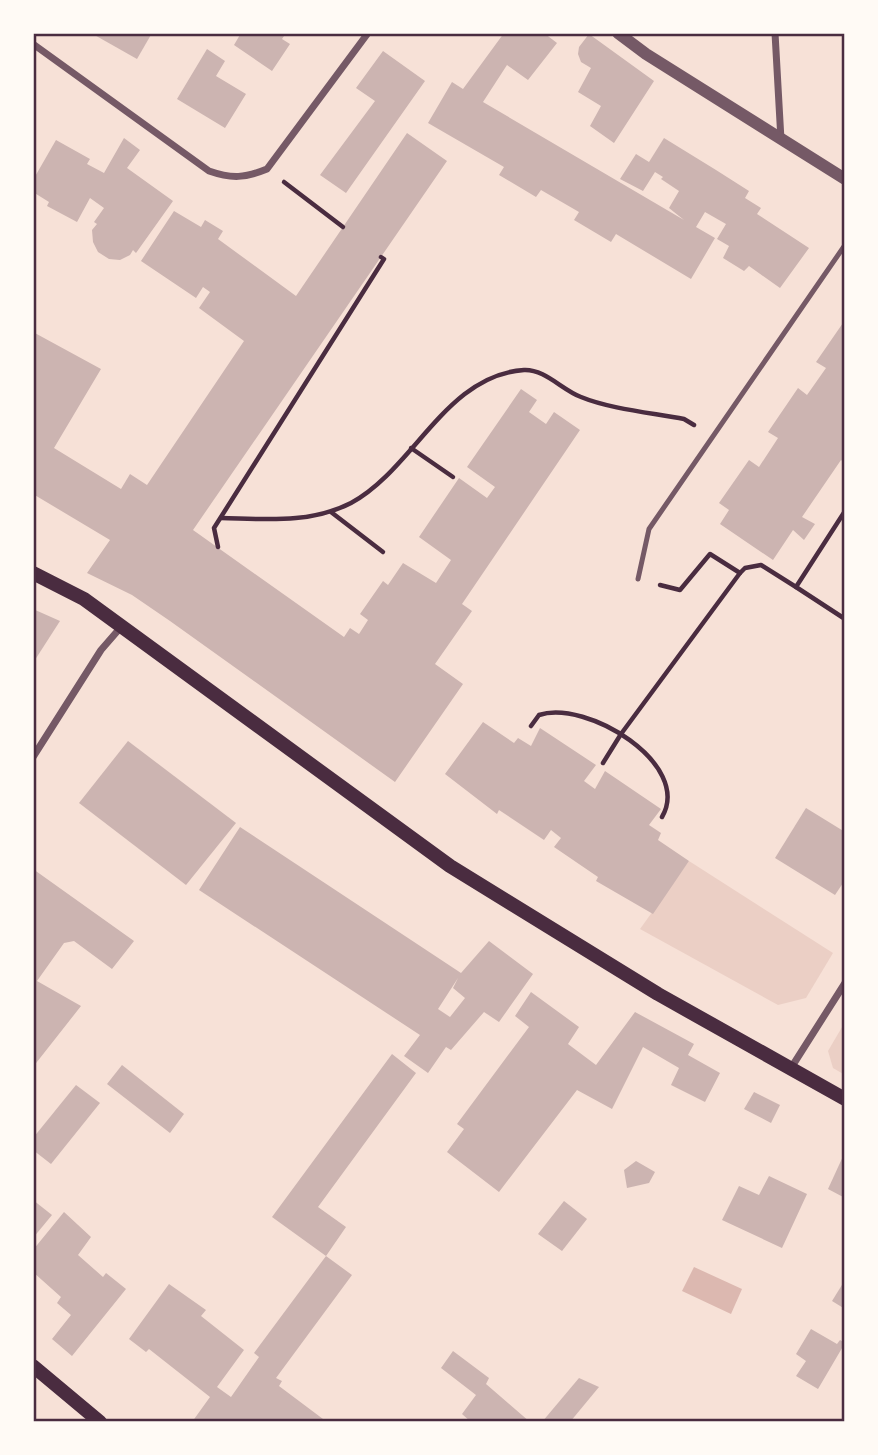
<svg xmlns="http://www.w3.org/2000/svg" width="878" height="1455" font-family="Raleway,sans-serif">
<rect width="100%" height="100%" fill="#f7e1d7"/>
<g fill="#ebcfc5">
<polygon points="689,861 833,953 806,998 778,1005 640,929"/>
<polygon points="845,1022 845,1075 833,1068 828,1051"/>
</g>
<polygon fill="#dcb8b0" points="694,1267 742,1289 731,1314 682,1291"/>
<g fill="#ccb4b1" fill-rule="evenodd">
<polygon points="91,33 152,33 137,59"/>
<polygon points="241,33 286,33 282,39 290,44 272,71 234,45"/>
<polygon points="504,33 544,33 557,43 528,80 507,65 483,102 684,220 669,208 679,191 661,179 663,177 655,172 643,191 620,179 636,154 649,162 664,138 716,170 749,191 745,198 761,208 757,214 809,248 780,288 749,266 744,271 723,258 729,246 717,239 726,224 705,212 696,227 715,238 691,279 616,234 611,242 574,220 579,212 541,190 536,197 499,175 504,167 428,123 452,82 463,89"/>
<polygon points="589,34 654,81 614,143 590,126 601,106 578,92 591,68 581,62 578,54 579,47"/>
<polygon points="207,49 225,61 216,76 246,94 225,128 177,99"/>
<polygon points="383,51 425,81 346,193 320,175 375,101 356,88"/>
<polygon points="407,133 447,161 193,530 344,637 350,628 359,634 368,620 360,614 383,581 388,585 403,563 436,583 451,560 419,537 459,478 487,498 495,487 467,467 521,389 537,400 529,412 546,424 554,412 580,430 462,604 472,611 435,664 463,684 395,782 170,621 132,595 87,573 110,540 33,494 33,332 101,369 54,448 121,489 130,474 147,485 244,341 199,308 210,292 203,287 196,298 141,261 174,211 201,227 205,220 223,231 218,239 296,296"/>
<polygon points="124,138 140,150 127,168 173,201 136,253 133,250 130,255 120,260 109,259 98,252 93,242 92,230 97,224 94,222 104,208 90,198 77,222 47,206 49,202 33,192 33,180 56,140 90,159 87,164 104,173"/>
<polygon points="845,320 845,463 841,460 802,517 815,524 804,540 793,530 773,560 720,524 729,510 719,503 749,460 759,467 778,438 768,432 798,388 807,395 826,368 816,362"/>
<polygon points="33,609 60,621 33,663"/>
<polygon points="483,722 514,743 518,738 531,746 540,728 596,765 584,781 595,789 605,771 661,809 649,825 661,833 658,840 689,861 653,914 596,881 598,877 554,847 561,838 551,830 544,840 499,810 497,814 445,774"/>
<polygon points="128,741 236,823 186,885 79,803"/>
<polygon points="806,808 845,832 845,880 835,895 775,858"/>
<path d="M240,827L461,973L489,941L533,974L499,1022L484,1012L451,1050L446,1047L428,1073L404,1056L420,1035L199,890ZM458,978L453,988L465,998L450,1017L438,1009Z"/>
<polygon points="33,869 134,941 112,969 74,941 64,943 37,981 81,1006 33,1067 33,923 36,919 33,918"/>
<polygon points="531,992 579,1027 568,1044 596,1065 635,1012 694,1044 688,1055 720,1073 705,1102 671,1085 679,1068 643,1047 612,1109 577,1090 499,1192 447,1152 464,1129 457,1124 529,1027 515,1016"/>
<polygon points="392,1054 416,1073 318,1207 346,1227 326,1256 272,1217"/>
<polygon points="122,1065 184,1114 170,1133 107,1084"/>
<polygon points="76,1085 100,1103 51,1164 33,1150 33,1138"/>
<polygon points="754,1092 780,1105 771,1123 744,1109"/>
<polygon points="845,1152 845,1198 828,1189"/>
<polygon points="636,1161 655,1172 649,1183 627,1188 624,1170"/>
<polygon points="769,1176 807,1194 782,1248 722,1220 739,1186 759,1195"/>
<polygon points="33,1200 52,1215 33,1238"/>
<polygon points="564,1201 587,1219 562,1251 538,1234"/>
<polygon points="64,1212 91,1237 78,1255 103,1277 106,1273 126,1289 72,1356 52,1339 71,1315 57,1303 61,1297 33,1272 33,1250"/>
<polygon points="326,1256 352,1275 276,1378 282,1381 279,1386 327,1422 192,1422 210,1397 149,1349 146,1352 129,1339 169,1284 206,1310 201,1316 244,1350 217,1387 231,1397 259,1357 254,1353"/>
<polygon points="845,1280 845,1309 832,1301"/>
<polygon points="811,1329 837,1344 840,1340 845,1343 818,1389 796,1376 806,1361 796,1354"/>
<polygon points="453,1351 489,1378 486,1384 530,1422 471,1422 462,1414 476,1395 441,1368"/>
<polygon points="579,1378 599,1387 570,1422 542,1422"/>
</g>
<g fill="none" stroke-linecap="round" stroke-linejoin="round">
<g stroke="#4a2c40" stroke-width="4.5">
<polyline points="284,182 343,227"/>
<polyline points="411,448 453,477"/>
<polyline points="331,512 383,552"/>
<path d="M221,518C265,519 310,524 351,503C414,469 446,375 524,370C545,369 562,390 581,397C610,409 653,413 684,419L694,425"/>
<polyline points="218,547 214,528 384,259 381,257"/>
<polyline points="660,585 680,590 710,554 740,573"/>
<polyline points="796,587 845,619"/>
<path d="M531,726L539,715C586,699 693,764 662,817"/>
<polyline points="603,763 621,734 740,573 745,568 761,565 796,587 845,511"/>
</g>
<polyline stroke="#755966" stroke-width="5" points="638,579 649,529 845,245"/>
<g stroke="#755966" stroke-width="7">
<polyline points="775,33 781,140"/>
<path d="M33,44L209,171C232,179 245,178 267,169L368,33"/>
<polyline points="33,757 101,650 121,627"/>
<polyline points="791,1068 845,983"/>
</g>
<polyline stroke="#755966" stroke-width="12" points="618,33 646,54 845,179"/>
<g stroke="#4a2c40" stroke-width="14">
<polyline points="33,573 84,599 450,866 658,994 845,1099"/>
<polyline points="33,1366 100,1422"/>
</g>
</g>
<rect width="878" height="1455" fill="none" stroke="#fffaf5" stroke-width="70"/>
<rect x="35" y="35" width="808" height="1385" fill="none" stroke="#4a2c40" stroke-width="2.5"/>
</svg>
